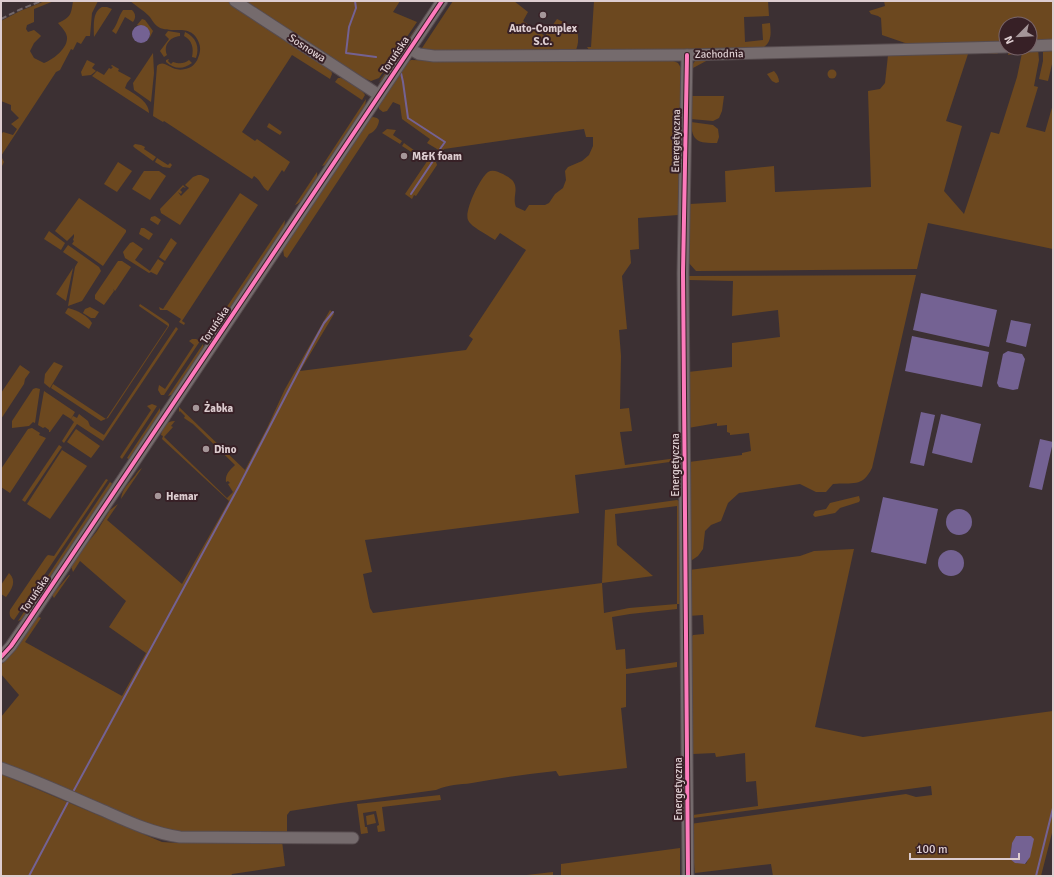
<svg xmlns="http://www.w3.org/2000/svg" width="1054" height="877" font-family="Signika,sans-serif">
<rect width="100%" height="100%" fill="#3c3033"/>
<g fill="#6c481f" fill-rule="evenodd">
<path d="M45,1H54L34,9V22L27,25L26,29L28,32L34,30L39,34L41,36L34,43L30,51L34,58L44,63C54,59 68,48 67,37C66,31 61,27 58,23C71,17 71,15 73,1H98L92,13L90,36H86L81,44L77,42L73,50L71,49L60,70L56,72L1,156L4,162L1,168V135L3,132L13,135L17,129L11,124L19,118L11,110V105L1,101V21L20,11Z"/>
<path d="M130,1H228L331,69L332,74L330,79L292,55L242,132L255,141L257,139L290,162L284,172L282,170L268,191C261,187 262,181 254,176L252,179L164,121L163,122L153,116L157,66C165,58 171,73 185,69C191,68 196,64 198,58C200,53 201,48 199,43C191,21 170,36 157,26C153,23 152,19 149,16C143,10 136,6 130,1Z"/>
<polygon points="244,1 400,1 393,12 417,22 379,78 371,81 364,78"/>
<path d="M453,1H514L528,12L523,21L545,36L557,19L576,28C579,35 579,45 575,52L431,53L424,50L422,48Z"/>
<path d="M594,1H768L769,16L744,17L745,42L763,40L762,24L770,23C771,33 772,43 762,48L707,50L590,51L587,47H591Z"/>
<polygon points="884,1 1053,1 1053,42 1030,42 1030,24 1006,24 1006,43 911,45 882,35 881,18 878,16 871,14 869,11 885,6"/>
<path d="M102,7H107L112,9L94,37C94,26 92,12 102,7Z"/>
<path d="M123,10H132C136,14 136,18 133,22L125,17L116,34L112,31C118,24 118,17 123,10Z"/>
<polygon points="142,19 145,20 153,31 150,37 150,32 147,28 137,25"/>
<polygon points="416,28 418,29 384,78 379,82"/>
<path d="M168,31L180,33V36C170,37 163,45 167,55L164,57L160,51L169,39L165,35Z"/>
<path d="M185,32C196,37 200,47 196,58L192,57C194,48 192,40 184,36Z"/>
<path d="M994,49L998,54H968L946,121L962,126L944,191L964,214L991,132L999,134L1017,77L1022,53H1014L1013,54L1008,55L1009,50L1038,49L1039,60L1034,86L1038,87L1026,127L1045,132L1053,104V249L928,223L917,269L696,271L688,262L690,204L726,202L725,171L774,166L775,192L871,187L868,91L880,89L885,83L888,55L708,60L693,68L691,96H724L722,111L719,118L713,121L691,119C691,112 691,104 691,97C691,84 686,65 699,58Z"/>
<polygon points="1043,49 1053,49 1053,60 1048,81 1039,79 1043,61"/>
<polygon points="153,53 154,73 151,102 134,90 133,83"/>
<path d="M169,59L168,61L171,64L173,62C179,64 184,64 189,60L192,63C183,70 174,69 166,62V60Z"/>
<path d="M669,59L678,63L681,68V200L678,215L638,218L639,249L630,250L631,263L622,276L627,329L619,330L621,356L620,409L629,408L632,431L620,432L625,465L677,458V461L575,475L579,513L365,540L372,572L363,574L370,608L373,613L602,583L605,510L677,500L681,502V604H677V609L630,614L612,617L616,650L625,649L626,669L677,662V667L626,674V707L621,708L627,768L559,776L556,771C528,774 500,778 472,783C458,785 450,784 436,790L341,803L290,811L287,815V832L179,833L145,823L1,764V717L19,695L1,674V665L18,646L37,618L39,617L41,618L25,642L122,696L146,653L109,627L126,601L80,561L73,572L71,566L81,551L97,531L110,510L118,504L107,520L182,584L229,501L162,439L163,436L161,435C163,427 166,421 175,421L171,426L173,427L164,437L227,498L233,492L228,484L230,483L228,481L226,482C225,474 230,470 235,465L193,424L184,418L185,416L180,411L179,412V407L245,470L267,428L285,389L330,310L334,314L300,371L466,350L473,339L469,336L526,250L500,233L495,240C488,235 471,227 468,220C464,211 480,178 488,172C493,169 498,172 503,174C506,176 511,178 513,181C519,190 512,197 516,207L525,211L529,205H545L549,203L555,194L563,188L566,180L565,171L568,167L582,161L589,155L593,146V137H586L584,129L444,149L442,152L427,143L430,139L402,119L400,105L393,102L387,111L383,112L379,109V105L406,63L411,60L458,61ZM677,506V604L629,608L604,613L602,583L653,576L617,545L615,514Z"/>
<polygon points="87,60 95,64 92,68 96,71 91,75 82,76 81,72"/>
<path d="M112,65L119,69L118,71L131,78L127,83L125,88C134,94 149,101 149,113L92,76L97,71L104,75L109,68L111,69L113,67L111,66Z"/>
<circle cx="832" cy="74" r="4.5"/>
<path d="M774,71C777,74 779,78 779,82L776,83L772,81L767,74Z"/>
<path d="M338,78C346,77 361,88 365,95L362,100L335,82Z"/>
<polygon points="366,99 365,107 328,164 322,166"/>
<path d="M373,117L377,118L379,120C379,125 375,132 369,134L287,258L284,256L283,249L370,118Z"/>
<path d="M691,122L713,125L718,129L719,137L717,143C698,143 692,142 691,122Z"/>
<polygon points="269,123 282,132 280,135 267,127"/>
<polygon points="387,129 396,130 393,135 402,141 400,144 382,133"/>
<polygon points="404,143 418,153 416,155 402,146"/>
<polygon points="135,144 141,145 145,147 144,149 156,157 153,161 135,148 133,146"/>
<polygon points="430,157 436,162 437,165 416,196 414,195 412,199 405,194"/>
<polygon points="157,158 168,165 170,163 172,165 170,168 163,167 155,162"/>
<polygon points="118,162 132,171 117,192 104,184"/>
<polygon points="144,171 159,171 166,176 150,200 132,189"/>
<path d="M317,172C319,181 304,202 295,205Z"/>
<polygon points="198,175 201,175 209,179 209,181 180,225 161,213 160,209 183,185 186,188 183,187 180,190 182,192 181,194 178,192 181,196 189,188 185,185 193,177"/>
<polygon points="240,193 258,205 182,321 185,323 184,325 179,322 181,319 167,310 160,310 159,307 163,309"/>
<polygon points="79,198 126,230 126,232 103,266 72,244 74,241 73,240 74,237 74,234 67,241 55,231"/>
<polygon points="155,216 161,220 158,225 150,220 151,217"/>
<polygon points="285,220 284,229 212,337 206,338"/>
<polygon points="141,228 144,228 153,234 149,240 139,234"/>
<polygon points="49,231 65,243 61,250 44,239"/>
<polygon points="171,238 177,243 165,261 159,257"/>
<polygon points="133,242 143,249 135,260 150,271 158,259 164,263 157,275 151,272 149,273 125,258 123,252 130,243"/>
<polygon points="68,245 99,267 101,271 82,301 68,306 75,267 78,262 63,252"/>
<polygon points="118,261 122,261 131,267 115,291 113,289 114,291 104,305 95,299 95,295"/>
<polygon points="73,268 66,301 56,294"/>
<path d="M916,275L872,468C862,488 853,482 833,484L826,492H816L800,484L739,493L728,503L721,521L711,525L705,531L703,549L698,556L689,562V462L742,455V453L751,451L749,433L730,435V433L727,432V425L717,426V423L688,428V372L732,367V343L780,337L778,310L732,316L733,281L689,280V276Z"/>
<polygon points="140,304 167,322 169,324 169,326 108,418 101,421 51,388 53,384 106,419 168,326 139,306"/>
<polygon points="90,307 99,312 95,318 91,318 83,313 85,309"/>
<path d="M68,308C77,310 88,316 92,323L89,329L65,313Z"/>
<polygon points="176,327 178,329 103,441 77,424 64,443 62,441 74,422 71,419 73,416 77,418 79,414 88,421 90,426 104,435"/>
<polygon points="192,339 196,339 200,341 164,395 161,395 158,390 159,385 165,389 194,345 189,341"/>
<polygon points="203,344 204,348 174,394 168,396"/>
<polygon points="54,362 63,366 50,388 44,383 45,374"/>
<polygon points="20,365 30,372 25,379 24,384 1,419 1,393"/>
<polygon points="36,388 40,389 35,423 33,422 29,426 12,428 12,421 33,389"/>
<polygon points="44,391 75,412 71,419 63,414 50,432 49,432 49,430 45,427 43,428 38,425"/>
<polygon points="152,404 157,406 122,459 120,457 151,410 147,406"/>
<polygon points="160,408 160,415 130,460 127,458"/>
<polygon points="32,428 40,433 39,435 46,438 10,493 1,487 1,469 28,429"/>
<polygon points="76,429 100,446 91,458 67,442"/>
<polygon points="59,445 62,447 25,502 22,500"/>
<polygon points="62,450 87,466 50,519 27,504"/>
<path d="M142,468L121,499C122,490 127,485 133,478C137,474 137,471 142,468Z"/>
<path d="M106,479L108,480L14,620C10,618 9,615 10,610L46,557L48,555L54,556Z"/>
<polygon points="110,482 113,484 23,619 18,621"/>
<polygon points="859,496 860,500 859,502 840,508 835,513 815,517 813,515 815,511 826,509 830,503"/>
<path d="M854,549L815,727L863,737L1053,711V829L1041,876H773L771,864L695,873L690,824L906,794L916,797L932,795L931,786L693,818L690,817V790L693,789L692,793L693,815L758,806L756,781L746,782L745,753L716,757L715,753L693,754L690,639L693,635L704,634L703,615L688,616L689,570L800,556L814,551ZM1023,836H1031C1034,845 1030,855 1026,864L1010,859L1012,843Z"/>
<path d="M9,573C17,581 12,589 6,597L1,594V585Z"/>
<polygon points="69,575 70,575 54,598 52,595"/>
<polygon points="1,774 162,842 178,843 282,841 285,866 232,874 231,876 1,876"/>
<polygon points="440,795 441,800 382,807 385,831 378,832 377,826 379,825 376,811 363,813 365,827 367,827 368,833 361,834 357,804"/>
<polygon points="374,814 376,823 367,825 366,816"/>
<polygon points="680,848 680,875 561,876 561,864"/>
<polygon points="553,872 553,876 518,876"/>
</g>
<g fill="#746293">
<circle cx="141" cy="34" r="9"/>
<polygon points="921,293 997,310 989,347 913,330"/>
<polygon points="1011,320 1031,324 1026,347 1006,342"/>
<polygon points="912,336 989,352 982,387 905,371"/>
<polygon points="1008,351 1022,354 1025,359 1018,389 1013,390 999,387 997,383 1003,354"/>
<polygon points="921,412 935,415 924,466 910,463"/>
<polygon points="941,414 981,424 972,463 932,453"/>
<polygon points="1040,439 1053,442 1042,490 1029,487"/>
<polygon points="883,497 938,509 926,564 871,552"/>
<circle cx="959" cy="522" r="13"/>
<circle cx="951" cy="563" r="13"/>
<polygon points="1016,836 1031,836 1034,839 1030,857 1025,864 1015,863 1010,859 1012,843"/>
</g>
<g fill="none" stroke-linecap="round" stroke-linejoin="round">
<g stroke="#746293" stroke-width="2">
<polyline points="355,1 356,8 349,27 346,53 376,57"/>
<polyline points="401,73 403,82 408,118 445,142 440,149"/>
<polyline points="411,194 433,161"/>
<polyline points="73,792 239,486 311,347 324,323 333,312"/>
<polyline points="29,876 68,802"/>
<polyline points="1036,876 1053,808"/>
</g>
<defs>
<g id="minor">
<polyline points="235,1 379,95"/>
<polyline points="1030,46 1053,45"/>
<polyline points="410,49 419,54 434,56 687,55 1006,47"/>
<polyline points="687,55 683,273 688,876"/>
<polyline points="1,657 11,646 26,624 442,1"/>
<path d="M1,768C35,780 69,796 102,810C127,821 152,833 180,837L353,838"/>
</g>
</defs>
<use href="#minor" stroke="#574c4f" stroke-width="13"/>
<use href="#minor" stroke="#756b6d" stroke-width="11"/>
<polyline stroke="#72676a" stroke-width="2" stroke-dasharray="6 3" stroke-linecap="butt" points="1,19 19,10 41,1"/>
<defs>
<g id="cycleway">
<polyline points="687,55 683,273 688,876"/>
<polyline points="1,657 11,646 26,624 442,1"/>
</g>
</defs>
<use href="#cycleway" stroke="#372026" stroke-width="6"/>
<use href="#cycleway" stroke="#fd7abc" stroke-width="4"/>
</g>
<g fill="#a59699" stroke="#372026" stroke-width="1.5">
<circle cx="543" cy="15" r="4"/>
<circle cx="404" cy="156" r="4"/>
<circle cx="196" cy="408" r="4"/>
<circle cx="206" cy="449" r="4"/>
<circle cx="158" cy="496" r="4"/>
</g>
<g text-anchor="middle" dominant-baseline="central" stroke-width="4" stroke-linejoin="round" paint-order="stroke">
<g font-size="11" font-weight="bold" fill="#ddcdd0" stroke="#372026" text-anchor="start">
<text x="543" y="28" text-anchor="middle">Auto-Complex<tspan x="543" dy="13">S.C.</tspan></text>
<text x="412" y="156">M&amp;K foam</text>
<text x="204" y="408">Żabka</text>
<text x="214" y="449">Dino</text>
<text x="166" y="496">Hemar</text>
</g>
<g font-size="11" fill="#ddcdd0" stroke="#372026">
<text transform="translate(307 48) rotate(33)">Sosnowa</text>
<text transform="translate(719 54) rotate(-1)">Zachodnia</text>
<text transform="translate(395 55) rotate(-56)">Toruńska</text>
<text transform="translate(676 141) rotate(-89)">Energetyczna</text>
<text transform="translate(215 325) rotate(-56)">Toruńska</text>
<text transform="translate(675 465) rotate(-90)">Energetyczna</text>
<text transform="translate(35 594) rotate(-56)">Toruńska</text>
<text transform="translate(678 789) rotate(-90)">Energetyczna</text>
</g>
</g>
<rect width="1054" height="877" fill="none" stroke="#ddcdd0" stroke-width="4"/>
<g transform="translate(1018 36) rotate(246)"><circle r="19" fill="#372026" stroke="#79656a"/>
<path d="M0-3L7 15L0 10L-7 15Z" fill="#a59699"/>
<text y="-6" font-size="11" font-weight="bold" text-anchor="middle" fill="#ddcdd0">N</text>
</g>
<path d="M910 853v6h109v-6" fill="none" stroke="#ddcdd0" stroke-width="2"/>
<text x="916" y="853" font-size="12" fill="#ddcdd0" stroke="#372026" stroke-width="3" paint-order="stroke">100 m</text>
</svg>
